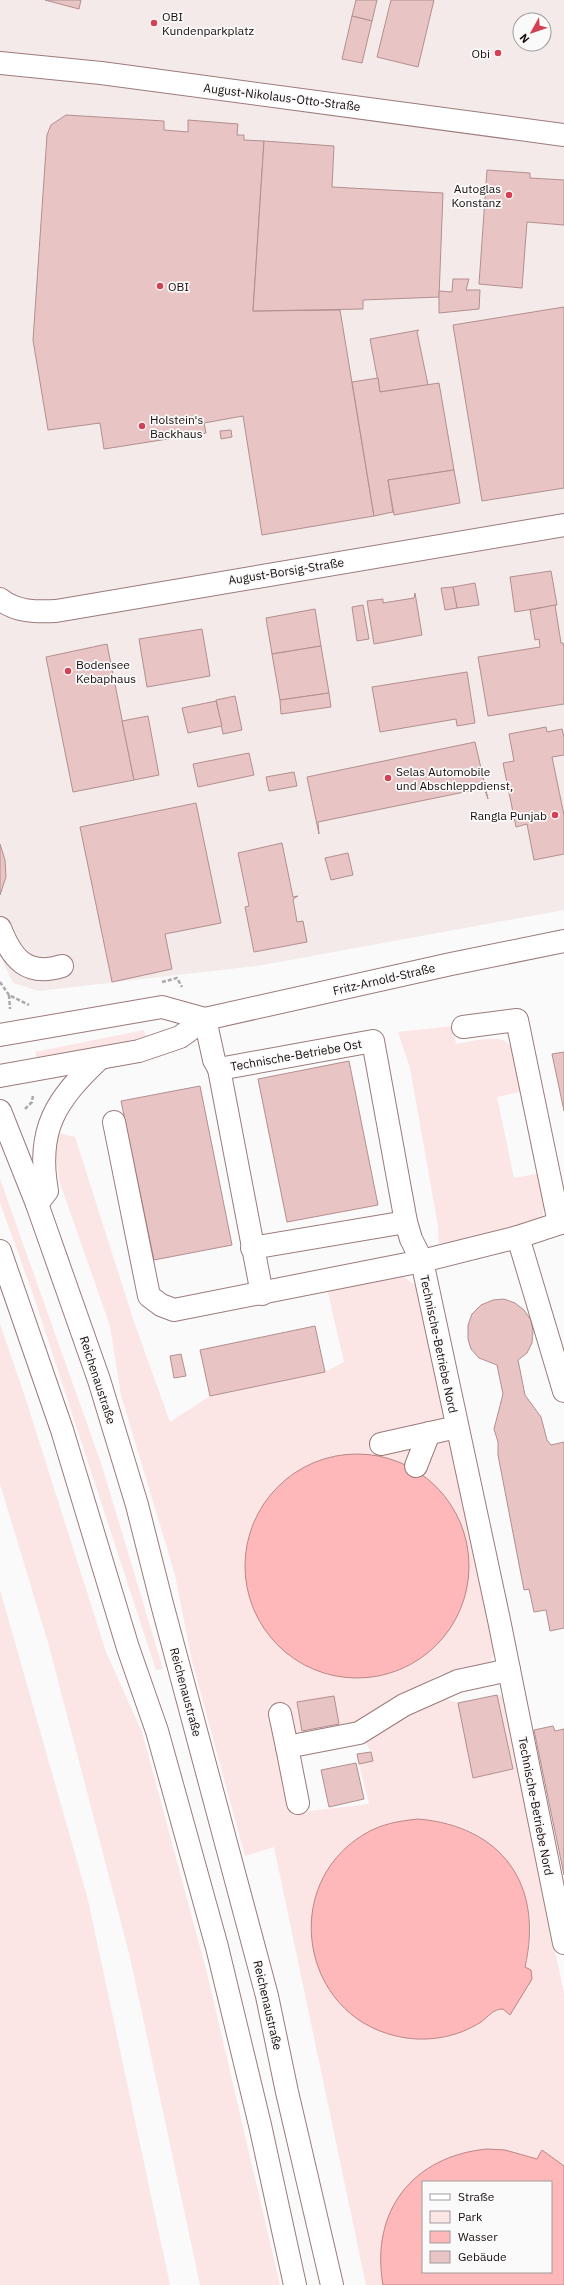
<svg xmlns="http://www.w3.org/2000/svg" width="564" height="2285" font-family="'IBM Plex Sans',sans-serif">
<rect width="100%" height="100%" fill="#fafafa"/>
<path fill="#f5eaea" fill-rule="evenodd" d="M0,0H564V910L257,966L39,991L13,983L0,955ZM520,20H544V44H520Z"/>
<g fill="#fce5e5" fill-rule="evenodd">
<path d="M453,1026L456,1044C469,1042 484,1038 497,1039C518,1040 521,1075 524,1091L497,1097L514,1178L541,1173L544,1193L543,1217L524,1227L439,1244L438,1226L410,1068L398,1032Z"/>
<polygon points="144,1030 146,1037 37,1059 35,1052"/>
<path d="M59,1133L75,1137L134,1322L170,1422L210,1396L325,1372L344,1362L326,1284L400,1274L419,1288L495,1653L490,1662L481,1668L441,1674L366,1717L329,1734L297,1737L292,1725L287,1703L269,1706L292,1813L369,1804L359,1764L372,1761L371,1752L363,1738L436,1696L458,1703L473,1778L513,1770L497,1695H501L503,1699L564,1994V2166L542,2150L537,2159C447,2126 366,2189 383,2285H366L274,1847L245,1856L192,1661L175,1575L121,1395L110,1326L59,1180L56,1156ZM374,1455L406,1465L447,1499L463,1530L468,1549L469,1569L400,1670L385,1674L353,1678L282,1648L268,1633L256,1615L245,1558L251,1529L258,1512L275,1489ZM418,1819C463,1822 495,1837 517,1878C526,1894 531,1911 531,1930C531,1959 518,1988 509,2015L503,2009C493,2009 489,2017 480,2022C454,2039 426,2041 396,2037L311,1939C310,1871 351,1827 418,1819Z"/>
<polygon points="0,1179 101,1463 163,1669 156,1670 33,1294 0,1203"/>
<polygon points="0,1324 25,1397 106,1652 142,1732 207,1973 280,2285 200,2285 130,1957 49,1646 0,1484"/>
<polygon points="0,1590 88,1900 170,2285 0,2285"/>
</g>
<g fill="#ffb8b9" stroke="#ba8585" fill-rule="evenodd">
<circle cx="357" cy="1566" r="112"/>
<path d="M418,1819C502,1826 544,1885 525,1967L531,1970L532,1979L510,2015L503,2009C493,2009 489,2016 481,2022C456,2038 425,2043 396,2036C301,2014 280,1886 363,1835C380,1824 399,1821 418,1819Z"/>
<path d="M487,2149L505,2150L537,2159L542,2150L564,2166V2285H383C370,2211 413,2156 487,2149ZM423,2182H551V2272H423Z"/>
</g>
<g fill="#e9c4c4" stroke="#b28f8f">
<polygon points="45,0 81,0 79,9"/>
<polygon points="356,0 377,0 372,21 352,16"/>
<polygon points="391,0 434,0 418,67 377,57"/>
<polygon points="352,16 372,21 362,63 342,59"/>
<polygon points="66,115 164,121 164,130 188,132 188,120 238,124 237,135 244,135 244,140 264,141 253,311 340,310 374,516 262,535 243,416 204,423 206,433 104,449 100,423 48,430 33,340 47,135 51,125"/>
<polygon points="264,141 334,146 332,187 443,193 439,297 363,300 363,309 253,311"/>
<polygon points="487,170 530,173 530,178 564,180 564,225 527,222 522,288 479,284"/>
<polygon points="453,279 469,279 466,290 480,290 479,309 439,313 439,291 452,292"/>
<polygon points="564,307 564,488 482,501 453,325"/>
<polygon points="419,330 417,332 428,385 380,392 370,339"/>
<polygon points="378,378 380,392 439,383 454,470 388,480 393,512 374,516 352,382"/>
<polygon points="231,430 232,437 221,439 220,431"/>
<polygon points="454,470 460,503 394,515 388,480"/>
<polygon points="551,571 557,605 515,612 510,577"/>
<polygon points="475,583 479,605 457,608 453,587"/>
<polygon points="453,587 457,608 445,610 441,588"/>
<polygon points="415,593 422,635 374,644 367,601 383,599 383,603 414,598"/>
<polygon points="363,605 369,639 357,641 352,607"/>
<polygon points="555,605 561,643 563,643 564,647 564,704 488,716 478,657 540,647 539,639 535,640 530,610"/>
<polygon points="315,609 321,646 272,654 266,618"/>
<polygon points="202,629 210,676 147,687 139,639"/>
<polygon points="107,644 134,780 73,792 46,657"/>
<polygon points="321,646 329,693 280,700 272,654"/>
<polygon points="467,672 475,723 457,726 456,719 380,732 372,687"/>
<polygon points="329,693 331,707 281,714 280,700"/>
<polygon points="235,696 242,730 223,734 216,700"/>
<polygon points="216,701 222,726 188,733 182,708"/>
<polygon points="148,716 159,775 134,780 122,721"/>
<polygon points="546,727 547,732 562,729 564,737 564,755 552,757 564,815 564,854 534,860 527,824 516,827 503,763 514,761 509,734"/>
<polygon points="475,742 488,799 484,788 318,822 319,834 307,777"/>
<polygon points="249,753 254,775 198,787 193,764"/>
<polygon points="294,772 297,786 269,791 266,777"/>
<polygon points="196,803 221,923 165,934 172,969 112,982 80,827"/>
<polygon points="282,843 293,897 298,896 293,899 297,922 303,921 307,942 254,952 245,907 249,906 238,853"/>
<polygon points="0,844 5,860 6,877 0,895"/>
<polygon points="348,853 353,875 331,880 325,858"/>
<polygon points="564,1052 564,1111 552,1054"/>
<polygon points="349,1061 378,1205 287,1222 258,1079"/>
<polygon points="200,1086 232,1245 154,1260 121,1101"/>
<polygon points="504,1299 515,1303 524,1310 531,1320 533,1331 532,1343 527,1353 518,1360 525,1395 541,1417 547,1440 551,1445 564,1442 564,1628 550,1631 546,1610 534,1612 529,1589 524,1590 498,1455 498,1442 494,1429 503,1394 497,1365 479,1358 471,1349 468,1339 468,1325 472,1314 481,1305 493,1300"/>
<polygon points="315,1326 325,1372 210,1396 200,1350"/>
<polygon points="181,1354 186,1376 174,1378 170,1356"/>
<polygon points="497,1695 513,1769 473,1778 458,1703"/>
<polygon points="334,1696 339,1724 302,1731 297,1702"/>
<polygon points="553,1726 555,1731 564,1729 564,1875 534,1730"/>
<polygon points="371,1752 373,1761 359,1764 357,1754"/>
<polygon points="356,1763 364,1799 329,1807 321,1770"/>
</g>
<g fill="none" stroke-linecap="round" stroke-linejoin="round">
<defs>
<g id="minor">
<polyline points="0,63 101,73 564,135"/>
<path d="M0,599C16,612 36,612 56,611L564,525"/>
<path d="M0,928C12,959 27,977 62,966"/>
<polyline points="205,1019 214,1060 219,1069"/>
<polyline points="463,1027 517,1020 559,1223"/>
<polyline points="0,1035 162,1007 205,1019"/>
<polyline points="0,1076 139,1051 180,1037 205,1019 451,964 564,941"/>
<polyline points="114,1122 149,1296 161,1305 174,1310 422,1261 518,1237 564,1222"/>
<path d="M37,1204L47,1191C36,1129 56,1100 99,1059"/>
<polyline points="518,1237 564,1391"/>
<polyline points="252,1248 406,1222"/>
<polyline points="262,1294 219,1069 373,1041 406,1222 411,1239 422,1261 499,1620 564,1943"/>
<polyline points="381,1444 457,1427"/>
<polyline points="416,1466 429,1433"/>
<polyline points="280,1714 287,1747 359,1733 404,1705 458,1681 509,1670"/>
<polyline points="287,1747 298,1803"/>
</g>
<g id="major">
<polyline points="0,1111 37,1204 99,1380 137,1505 162,1604 267,1996 287,2092 332,2285"/>
<polyline points="0,1251 62,1430 128,1648 157,1731 176,1799 217,1947 260,2125 295,2285"/>
</g>
</defs>
<use href="#minor" stroke="#9c7a7a" stroke-width="24"/>
<use href="#major" stroke="#9c7a7a" stroke-width="24"/>
<g stroke="#ada9a9" stroke-width="2.5" stroke-dasharray="4 2" stroke-linecap="butt">
<polyline points="0,982 9,995 29,1005"/>
<polyline points="162,982 177,978 182,987"/>
<polyline points="9,995 10,1009"/>
<polyline points="25,1109 32,1102 33,1095"/>
</g>
<use href="#minor" stroke="#fff" stroke-width="22"/>
<use href="#major" stroke="#fff" stroke-width="22"/>
</g>
<g fill="#d24254" stroke="#fafafa" stroke-width="1.5">
<circle cx="154" cy="23" r="4"/>
<circle cx="498" cy="53" r="4"/>
<circle cx="509" cy="195" r="4"/>
<circle cx="160" cy="286" r="4"/>
<circle cx="142" cy="426" r="4"/>
<circle cx="68" cy="671" r="4"/>
<circle cx="388" cy="778" r="4"/>
<circle cx="555" cy="815" r="4"/>
</g>
<g text-anchor="middle" dominant-baseline="central" stroke-width="3.5" stroke-linejoin="round" paint-order="stroke">
<g font-size="12" fill="#190d0d" stroke="#fafafa" text-anchor="start">
<text x="162" y="16">OBI<tspan x="162" dy="14">Kundenparkplatz</tspan></text>
<text x="490" y="53" text-anchor="end">Obi</text>
<text x="501" y="188" text-anchor="end">Autoglas<tspan x="501" dy="14">Konstanz</tspan></text>
<text x="168" y="286">OBI</text>
<text x="150" y="419">Holstein's<tspan x="150" dy="14">Backhaus</tspan></text>
<text x="76" y="664">Bodensee<tspan x="76" dy="14">Kebaphaus</tspan></text>
<text x="396" y="771">Selas Automobile<tspan x="396" dy="14">und Abschleppdienst,</tspan></text>
<text x="547" y="815" text-anchor="end">Rangla Punjab</text>
</g>
<g font-size="12" fill="#190d0d" stroke="#fafafa">
<text transform="translate(282 97) rotate(7)">August-Nikolaus-Otto-Straße</text>
<text transform="translate(286 571) rotate(-9)">August-Borsig-Straße</text>
<text transform="translate(384 979) rotate(-13)">Fritz-Arnold-Straße</text>
<text transform="translate(296 1055) rotate(-10)">Technische-Betriebe Ost</text>
<text transform="translate(439 1344) rotate(78)">Technische-Betriebe Nord</text>
<text transform="translate(98 1380) rotate(72)">Reichenaustraße</text>
<text transform="translate(186 1692) rotate(75)">Reichenaustraße</text>
<text transform="translate(536 1806) rotate(79)">Technische-Betriebe Nord</text>
<text transform="translate(268 2005) rotate(77)">Reichenaustraße</text>
</g>
</g>
<rect x="422" y="2181" width="130" height="92" fill="#fafafa" stroke="#a09b9b"/>
<rect x="430" y="2194" width="20" height="6" fill="#ffffff" stroke="#a09b9b"/>
<text x="458" y="2201" font-size="12" fill="#190d0d">Straße</text>
<rect x="430" y="2211" width="20" height="12" fill="#fce5e5" stroke="#a09b9b"/>
<text x="458" y="2221" font-size="12" fill="#190d0d">Park</text>
<rect x="430" y="2231" width="20" height="12" fill="#ffb8b9" stroke="#a09b9b"/>
<text x="458" y="2241" font-size="12" fill="#190d0d">Wasser</text>
<rect x="430" y="2251" width="20" height="12" fill="#e9c4c4" stroke="#a09b9b"/>
<text x="458" y="2261" font-size="12" fill="#190d0d">Gebäude</text>
<g transform="translate(532 32) rotate(230)"><circle r="19" fill="#fafafa" stroke="#a09b9b"/>
<path d="M0-3L7 15L0 10L-7 15Z" fill="#d24254"/>
<text y="-6" font-size="11" font-weight="bold" text-anchor="middle" fill="#190d0d">N</text>
</g>
</svg>
